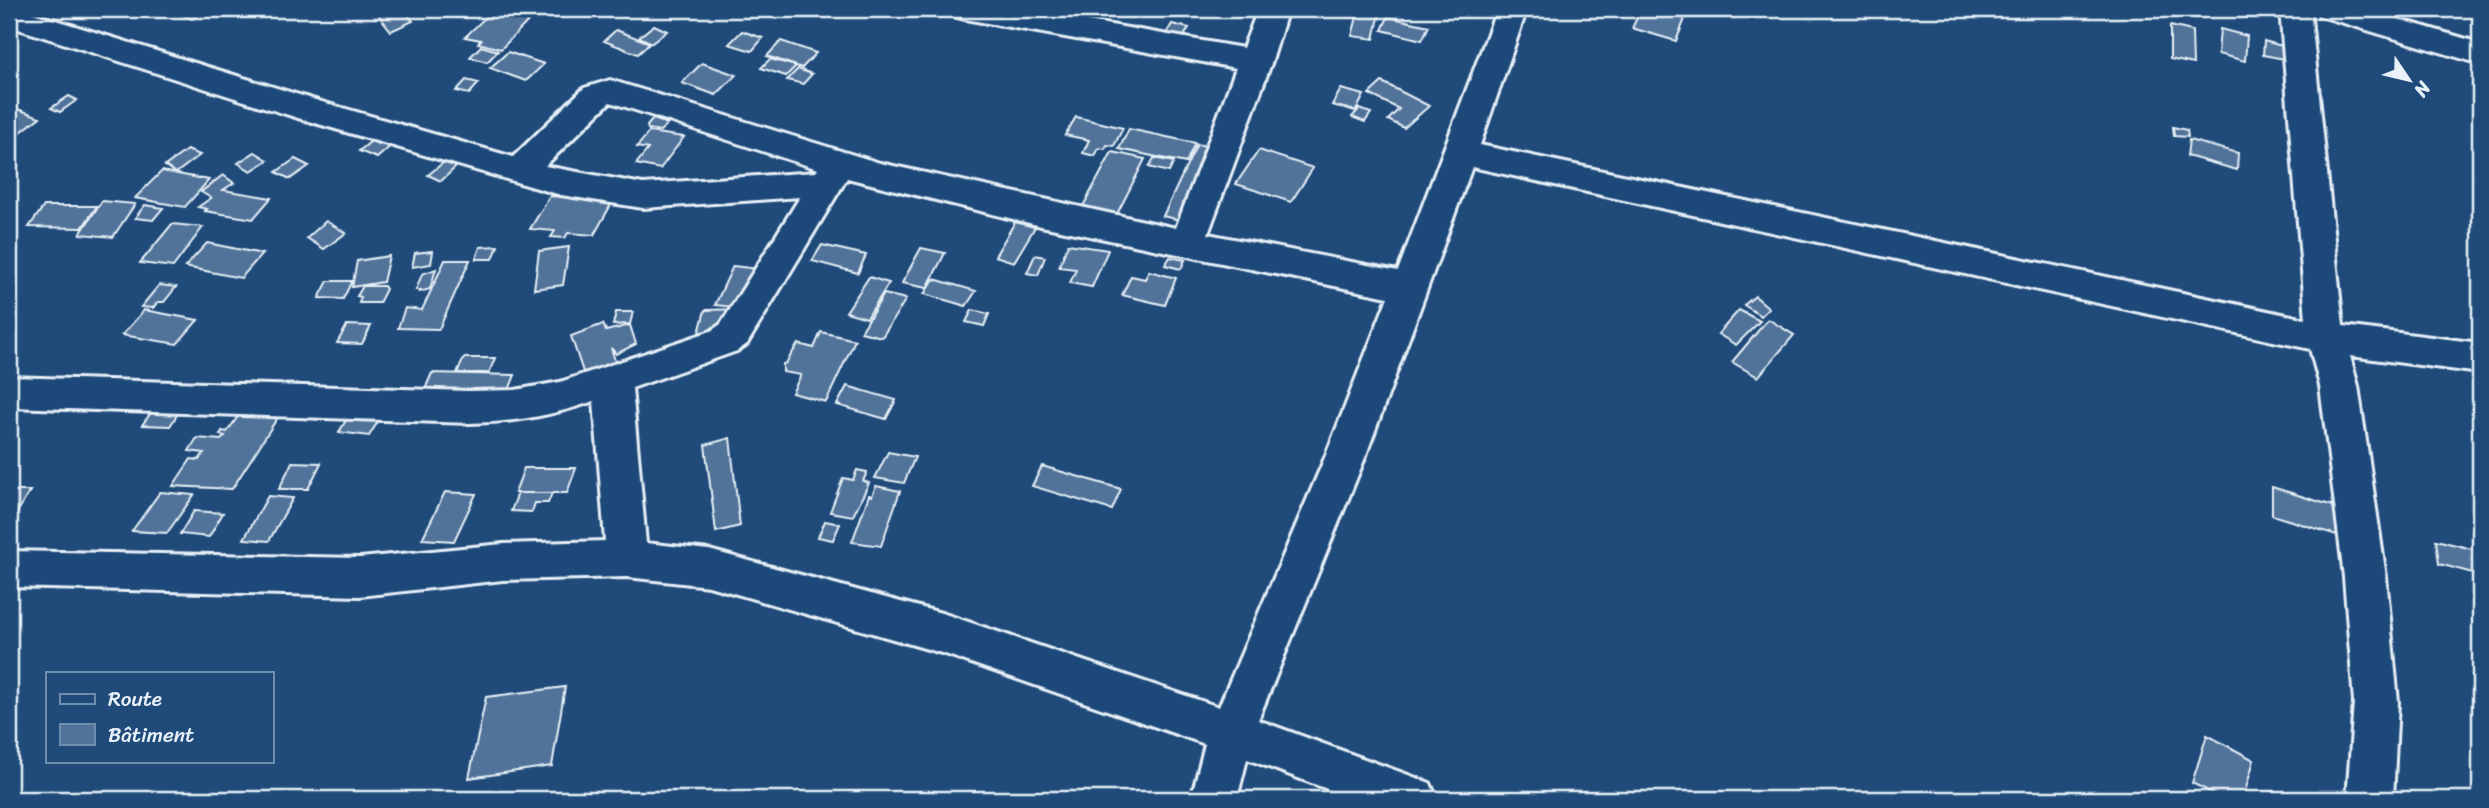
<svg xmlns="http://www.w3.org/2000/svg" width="2489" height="808" font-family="Sriracha,sans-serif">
<rect width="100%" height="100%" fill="#1f4a7a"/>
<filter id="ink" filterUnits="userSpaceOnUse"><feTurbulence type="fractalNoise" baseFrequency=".0143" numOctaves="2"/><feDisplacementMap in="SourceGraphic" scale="14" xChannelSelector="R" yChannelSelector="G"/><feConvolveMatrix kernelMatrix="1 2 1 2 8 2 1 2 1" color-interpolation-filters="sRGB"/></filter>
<g filter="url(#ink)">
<g fill="#517399" stroke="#e8f1f8" stroke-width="2">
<polygon points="176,9 208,9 192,19 172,11"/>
<polygon points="374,9 403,9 413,21 391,31"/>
<polygon points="494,9 511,11 540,9 501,49 478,43 481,40 465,37"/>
<polygon points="1217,9 1262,9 1257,17"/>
<polygon points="1359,9 1381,9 1374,39 1352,36"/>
<polygon points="1641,9 1685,19 1676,41 1632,28"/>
<polygon points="1388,17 1429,26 1422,40 1382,30"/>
<polygon points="1172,24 1189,28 1183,38 1166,34"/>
<polygon points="654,25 667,31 652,43 639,37"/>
<polygon points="2170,26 2192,31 2193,64 2170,59"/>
<polygon points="2220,29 2247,36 2245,61 2218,54"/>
<polygon points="616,30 650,43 638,54 604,41"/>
<polygon points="742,31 763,38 752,51 729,44"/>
<polygon points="781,41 816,53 802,68 767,56"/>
<polygon points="2264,41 2282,46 2284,59 2263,55"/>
<polygon points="481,46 498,51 487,62 470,57"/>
<polygon points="508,52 544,64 526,81 490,68"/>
<polygon points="770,59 796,66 786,76 761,68"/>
<polygon points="702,63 736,75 716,95 682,83"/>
<polygon points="798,69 812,74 803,84 787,80"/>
<polygon points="466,80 479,83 469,94 456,91"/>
<polygon points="1382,82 1390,86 1429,106 1404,128 1388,120 1399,109 1369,94"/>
<polygon points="1341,89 1364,95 1356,111 1332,105"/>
<polygon points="69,96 77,100 60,112 51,108"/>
<polygon points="9,106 40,117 13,138 9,136"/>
<polygon points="1359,109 1371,113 1365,122 1352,117"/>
<polygon points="1076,117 1123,128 1114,146 1107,145 1105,149 1099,148 1095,156 1083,153 1089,140 1065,135"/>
<polygon points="653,119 668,124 660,131 648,129 647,126"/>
<polygon points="2173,127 2187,130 2188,137 2174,136"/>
<polygon points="1129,129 1195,143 1186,163 1119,149"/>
<polygon points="649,132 684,137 660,169 636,164 648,149 637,147"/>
<polygon points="375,138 393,144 377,158 359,151"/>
<polygon points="2189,140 2238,153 2237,170 2187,156"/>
<polygon points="1197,144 1214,148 1180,220 1163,216"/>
<polygon points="187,150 200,155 176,173 165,166"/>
<polygon points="1259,150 1313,168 1291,202 1236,184"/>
<polygon points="255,152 268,160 251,171 238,163"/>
<polygon points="1112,152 1145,159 1116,216 1082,208"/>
<polygon points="1154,158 1174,162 1169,172 1149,167"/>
<polygon points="295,159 309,166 290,179 276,172"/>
<polygon points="444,162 457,166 441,181 428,175"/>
<polygon points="162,171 209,180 185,207 135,198"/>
<polygon points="223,175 234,183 223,190 271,198 253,219 205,211 207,209 198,207 211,198 201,192"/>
<polygon points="550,196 613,201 594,235 568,233 565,238 551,237 555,231 530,229"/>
<polygon points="102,201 135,204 113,237 80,234"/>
<polygon points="145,205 163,208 153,220 135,218"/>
<polygon points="44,206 97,206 82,228 29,227"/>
<polygon points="326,221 346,233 324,249 307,238"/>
<polygon points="1015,222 1035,227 1014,262 995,256"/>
<polygon points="172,224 203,227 173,267 140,263"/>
<polygon points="207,243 262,254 241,278 185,267"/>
<polygon points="1068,244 1108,250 1092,287 1070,283 1076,269 1059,267"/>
<polygon points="822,245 866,255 858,273 812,261"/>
<polygon points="498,246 493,259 476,259 480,247"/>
<polygon points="569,247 563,285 534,289 539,251"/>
<polygon points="921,248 945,253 927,288 902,283"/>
<polygon points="433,251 431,264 412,267 415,253"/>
<polygon points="1035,255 1045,257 1038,275 1027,273"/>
<polygon points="389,256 383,282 352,287 357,261"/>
<polygon points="1170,257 1185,260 1181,269 1165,265"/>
<polygon points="445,260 470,260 439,329 398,328 405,308 422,310"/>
<polygon points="733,266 759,269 742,308 715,305"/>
<polygon points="436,269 430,289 420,292 421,290 416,290 422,274"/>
<polygon points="1149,271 1176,278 1165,305 1122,295 1131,276 1145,279"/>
<polygon points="869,277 889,283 867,318 846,312"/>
<polygon points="934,279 976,291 966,306 924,294"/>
<polygon points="328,281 352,281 343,299 319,298"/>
<polygon points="159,285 176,287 164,302 158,302 153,308 141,307"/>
<polygon points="363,286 384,286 386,289 379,303 359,303 361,297 357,296"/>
<polygon points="884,294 906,299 882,337 861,332"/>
<polygon points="1755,296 1769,308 1761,316 1744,305"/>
<polygon points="740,309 730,330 697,341 705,310"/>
<polygon points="144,310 198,320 177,344 122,335"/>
<polygon points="972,310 989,314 984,326 966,322"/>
<polygon points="1739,310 1760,321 1736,345 1718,334"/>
<polygon points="616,312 633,312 630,324 613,325"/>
<polygon points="1768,319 1794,335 1758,377 1732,362"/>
<polygon points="603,324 606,331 630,325 636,344 616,354 611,348 616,364 584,375 571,336"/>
<polygon points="347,325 371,326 362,344 337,343"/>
<polygon points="821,332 855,340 826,402 792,393 801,375 783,372 783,364 786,363 798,344 814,348"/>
<polygon points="464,358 495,358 489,373 457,373"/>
<polygon points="432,373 515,375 505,400 421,398"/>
<polygon points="847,386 896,400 886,419 837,405"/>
<polygon points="159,402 184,404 170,426 142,425"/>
<polygon points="246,405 285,406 232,489 173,486 191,459 199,460 204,453 189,451 197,438 221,440 225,436 220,435 222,431 227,432"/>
<polygon points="351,412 382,415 369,436 339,432"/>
<polygon points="730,438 740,526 716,532 705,445"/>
<polygon points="888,452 915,457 904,483 875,478"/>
<polygon points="292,462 321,463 308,489 279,489"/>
<polygon points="1042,466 1121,489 1112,510 1032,486"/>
<polygon points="524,468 576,468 567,493 515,493"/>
<polygon points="857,470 867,472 863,481 869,483 853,516 830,512 843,478 853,480"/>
<polygon points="876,486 900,491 881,546 852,542 869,495 872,496"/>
<polygon points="2272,487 2343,509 2343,537 2272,515"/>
<polygon points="9,491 30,491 9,526"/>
<polygon points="160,492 194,495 167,533 132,531"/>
<polygon points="445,492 476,494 454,541 422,539"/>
<polygon points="518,493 552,493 548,503 535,503 532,512 511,511"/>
<polygon points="268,496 293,498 269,541 244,539"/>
<polygon points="194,511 223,513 209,537 180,534"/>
<polygon points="825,521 840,524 833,540 818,537"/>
<polygon points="2436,540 2480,551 2480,575 2439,564"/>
<polygon points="565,687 552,766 469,778 486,697"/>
<polygon points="2207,735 2254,760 2243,799 2224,799 2192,783"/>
</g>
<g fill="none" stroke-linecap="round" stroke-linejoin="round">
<defs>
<g id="minor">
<path d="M9,9H20L322,102L513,157L584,88L610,80L880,163L1176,228L1236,68L965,19L954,16L950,9H1019L1243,48L1258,9H1288L1272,61L1208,234L1398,271L1497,9H1527L1480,145L2306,319L2280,9H2310L2343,326L2480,343V373L2350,356L2358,386L2386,577L2398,702L2393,799H2347L2354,702L2344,577L2320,386L2310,349L1472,167L1366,455L1258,720L1430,783L1437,799H1354L1247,759L1237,799H1191L1205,744L945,654L709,586L627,577L503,580L360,596L9,587V551L360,558L503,544L605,541L594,401C551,416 515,422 469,423L9,407V377L469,391L515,390L560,382L711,331L721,324L800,197L643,208L561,195L298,118L9,26ZM610,102L818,169L816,172L643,184L545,166ZM847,178L1041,226L1388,297L1326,455L1219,707L945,614L709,550L646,543L632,388L737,351L747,344Z"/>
<polygon points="2316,9 2364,9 2480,43 2480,64 2320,16"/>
</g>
</defs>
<use href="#minor" stroke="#e8f1f8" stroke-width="6"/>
<use href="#minor" fill="#1f4a7a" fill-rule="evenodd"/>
</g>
</g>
<rect width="2489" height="808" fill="none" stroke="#1f4a7a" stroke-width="35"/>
<rect x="18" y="18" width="2454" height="773" fill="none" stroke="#e8f1f8" stroke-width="2.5" filter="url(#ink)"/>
<rect x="46" y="672" width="228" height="91" fill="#1f4a7a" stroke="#6f8dac" stroke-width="2"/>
<rect x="60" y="694" width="35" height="10" fill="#1f4a7a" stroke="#6f8dac" stroke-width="2"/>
<text x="108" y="706" font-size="21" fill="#e8f1f8">Route</text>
<rect x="60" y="724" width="35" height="21" fill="#517399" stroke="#6f8dac" stroke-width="2"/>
<text x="108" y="742" font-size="21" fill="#e8f1f8">Bâtiment</text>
<g transform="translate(2409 80) rotate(125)" stroke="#1f4a7a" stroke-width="5" paint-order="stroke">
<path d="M0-5L12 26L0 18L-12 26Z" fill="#e8f1f8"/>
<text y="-10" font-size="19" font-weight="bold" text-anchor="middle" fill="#e8f1f8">N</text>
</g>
</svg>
